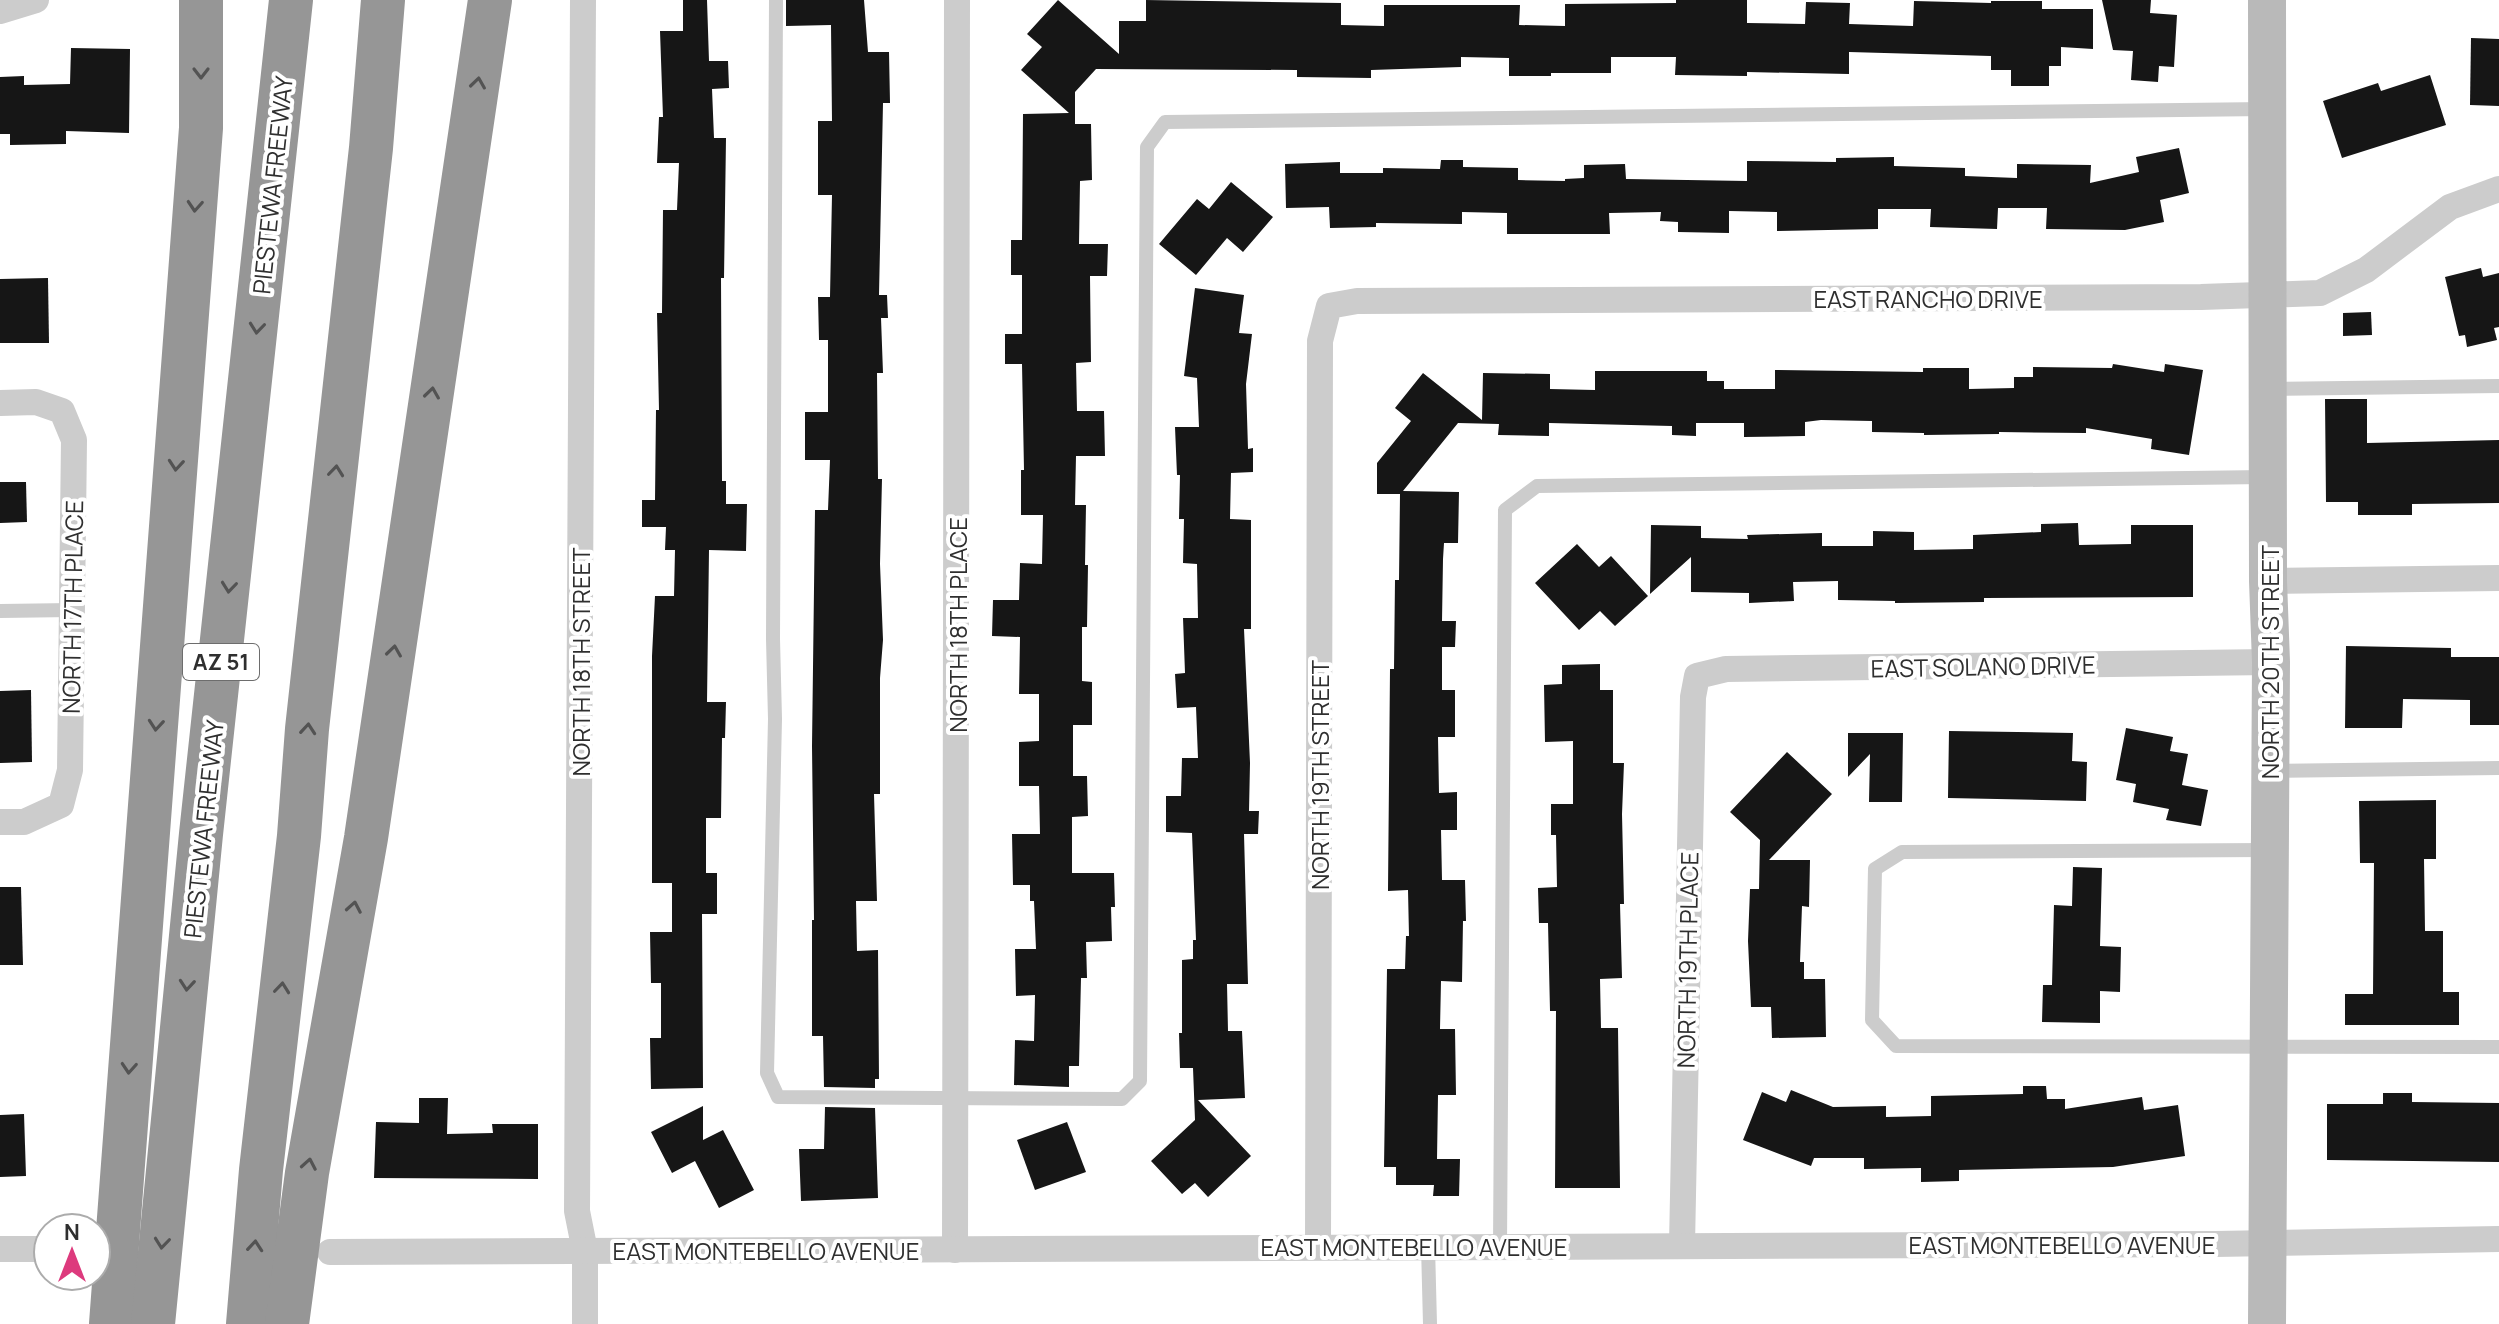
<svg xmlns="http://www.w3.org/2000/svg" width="2499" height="1324" font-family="Manrope,sans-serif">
<rect width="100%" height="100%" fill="#fff"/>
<g fill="#161616">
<polygon points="683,0 707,0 709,61 728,61 729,88 712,89 714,138 726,138 724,278 721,278 722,481 726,481 726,504 747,504 746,551 709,550 707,702 726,702 725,738 722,738 721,818 706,818 706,873 717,873 717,914 702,914 703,1088 651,1089 650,1038 661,1038 661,983 651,983 650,932 672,932 672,883 652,883 652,656 655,596 674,596 675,550 665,550 666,527 642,527 642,500 655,500 656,410 659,410 657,313 662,313 663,210 677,210 679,163 657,163 659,117 663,117 660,31 683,31"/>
<polygon points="786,0 864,0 868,52 889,52 890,103 883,103 879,295 887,295 888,318 881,318 883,373 877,373 878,479 882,479 880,564 883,640 880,678 880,794 874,794 877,901 856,901 857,951 878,950 879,1079 875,1079 875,1088 824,1087 823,1036 812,1036 812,920 814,920 812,746 815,510 828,510 830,460 805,460 805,412 828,412 828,340 819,340 818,297 830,297 832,195 818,195 818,121 832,121 831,25 786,26"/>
<polygon points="1058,0 1119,54 1119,21 1146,21 1146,0 1341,3 1341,25 1384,26 1384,5 1520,5 1519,25 1565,26 1565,4 1676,3 1676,0 1747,0 1747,23 1805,24 1806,2 1850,3 1849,24 1913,26 1914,1 1991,3 1991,1 2042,1 2042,9 2093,9 2093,49 2061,47 2061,66 2049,66 2049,86 2011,86 2011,70 1991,70 1991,56 1849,52 1849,74 1747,72 1747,76 1675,75 1676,57 1611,57 1611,73 1551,73 1551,76 1509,76 1509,58 1461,57 1461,67 1371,70 1371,78 1297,77 1297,70 1096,69 1075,92 1075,124 1091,124 1092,180 1080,181 1079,244 1108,244 1107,276 1090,276 1091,362 1076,363 1077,411 1104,411 1105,456 1076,456 1075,505 1086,505 1085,565 1088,565 1087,627 1082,627 1082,681 1092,682 1092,725 1073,725 1073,776 1087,776 1088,816 1072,817 1072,873 1114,873 1115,907 1111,907 1112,941 1086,942 1087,978 1081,978 1079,1066 1069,1066 1069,1087 1014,1085 1015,1040 1034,1041 1035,995 1016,996 1015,949 1036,949 1034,901 1030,901 1030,885 1013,885 1012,834 1040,834 1039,786 1019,786 1019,742 1039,741 1039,694 1019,694 1020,637 992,636 993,600 1019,600 1020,563 1042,564 1043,515 1021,515 1021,470 1024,470 1022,364 1005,364 1005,334 1022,334 1022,275 1011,275 1011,240 1022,240 1023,114 1069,113 1021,70 1042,47 1027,34"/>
<polygon points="2102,0 2151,0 2150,13 2177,15 2174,67 2159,66 2158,82 2131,80 2133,51 2113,50"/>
<polygon points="2471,38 2499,39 2499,106 2470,105"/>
<polygon points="71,48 130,49 129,133 66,131 66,144 10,145 10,134 0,134 0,77 24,76 24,85 70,84"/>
<polygon points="2430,75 2446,125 2342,158 2323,101 2378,83 2381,91"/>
<polygon points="2179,148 2189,193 2160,200 2164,222 2125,230 2046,229 2047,208 1998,208 1997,229 1930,227 1931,209 1878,209 1878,229 1777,231 1777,212 1729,211 1729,233 1678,232 1678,222 1660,221 1661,212 1609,213 1610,234 1507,234 1507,213 1462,212 1462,224 1376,223 1376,227 1330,228 1329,207 1286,208 1285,164 1340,162 1340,173 1383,173 1383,168 1440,169 1441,160 1463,160 1463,167 1518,168 1518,180 1565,181 1565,179 1584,178 1584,165 1625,164 1626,179 1747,181 1747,161 1836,162 1836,158 1894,157 1894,166 1965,168 1965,176 2017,178 2017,164 2091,165 2090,183 2139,172 2136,157"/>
<polygon points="1231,182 1273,217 1243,252 1227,238 1196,275 1159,244 1197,199 1209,209"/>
<polygon points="2481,268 2483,277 2499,273 2499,327 2494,328 2497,340 2467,347 2465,335 2459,336 2445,277"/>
<polygon points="48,278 49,343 0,343 0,279"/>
<polygon points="1195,288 1244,295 1239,333 1252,334 1246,384 1248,449 1253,448 1253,472 1231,473 1230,519 1251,520 1251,629 1244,629 1250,763 1249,811 1259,811 1258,834 1244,834 1248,984 1227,984 1228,1031 1242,1031 1245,1098 1198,1100 1251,1156 1208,1197 1195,1183 1182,1194 1151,1161 1195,1120 1193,1068 1180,1068 1179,1033 1182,1033 1182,960 1193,959 1193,940 1196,940 1192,833 1166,832 1166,796 1181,796 1182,758 1198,758 1196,707 1177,708 1175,674 1185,673 1183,618 1198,618 1197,564 1183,563 1184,519 1179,519 1180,475 1177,475 1175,427 1199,427 1197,378 1184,376"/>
<polygon points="2371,312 2372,335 2343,336 2343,313"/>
<polygon points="2113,364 2164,372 2165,364 2203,370 2189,455 2151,449 2152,439 2086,428 2086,433 1999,432 1999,434 1924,435 1924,433 1872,432 1872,421 1821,420 1805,422 1805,436 1744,437 1744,423 1696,423 1696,436 1672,435 1672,426 1549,423 1549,436 1498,435 1499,424 1458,423 1403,491 1459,492 1458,543 1444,543 1443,559 1442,621 1456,621 1455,647 1442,647 1442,690 1455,690 1455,737 1438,737 1439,793 1457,792 1457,830 1441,830 1442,880 1465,880 1466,921 1463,921 1462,982 1441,981 1440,1029 1455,1029 1456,1095 1438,1095 1437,1159 1460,1159 1459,1196 1433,1196 1434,1185 1396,1185 1396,1167 1384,1167 1387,969 1405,969 1406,936 1409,936 1408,890 1388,891 1390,669 1394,669 1395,580 1399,580 1400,494 1377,494 1377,463 1411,421 1395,408 1423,373 1482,420 1483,373 1550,374 1550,389 1595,390 1595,371 1707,371 1707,381 1724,381 1724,389 1775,389 1775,370 1923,372 1923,368 1969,368 1969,389 2014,388 2014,377 2033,377 2033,367 2112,368"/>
<polygon points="2325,399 2367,399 2367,443 2499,440 2499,503 2412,504 2412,515 2358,515 2358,502 2326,502"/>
<polygon points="0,482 26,482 27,522 0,523"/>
<polygon points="2078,523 2079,545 2131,544 2131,525 2193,525 2193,597 1984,598 1984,602 1895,603 1895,601 1838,600 1838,581 1793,582 1794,601 1749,603 1749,593 1691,592 1691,557 1650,594 1651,525 1701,526 1701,538 1748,539 1747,535 1822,533 1822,546 1873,546 1873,531 1914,532 1914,550 1973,549 1973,535 2041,532 2041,524"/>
<polygon points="1577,544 1599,567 1611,556 1648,596 1615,626 1600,611 1579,630 1535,583"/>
<polygon points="2346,646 2451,648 2451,657 2499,657 2499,725 2470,725 2470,700 2403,699 2402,728 2345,728"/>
<polygon points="1600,664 1600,690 1613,690 1613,763 1624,763 1622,814 1624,904 1620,904 1622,978 1600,979 1601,1028 1618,1028 1620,1188 1555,1188 1556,1011 1550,1011 1548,923 1539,923 1538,888 1557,887 1556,835 1551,835 1551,804 1573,804 1573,741 1545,742 1544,685 1562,684 1562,665"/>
<polygon points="31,690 32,762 0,763 0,691"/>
<polygon points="2126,728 2173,737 2170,751 2188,754 2182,785 2208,790 2201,826 2166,820 2169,809 2133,802 2136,784 2116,780"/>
<polygon points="1949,731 2073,733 2072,761 2087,762 2086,801 1948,798"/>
<polygon points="1848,733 1903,733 1902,802 1869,802 1870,754 1848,777"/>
<polygon points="1787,752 1832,794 1769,860 1810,860 1809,907 1802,906 1800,962 1804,962 1804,979 1825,979 1826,1037 1772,1038 1771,1007 1751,1007 1748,941 1750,889 1759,889 1760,840 1730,812"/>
<polygon points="2436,800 2436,859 2424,859 2425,931 2443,931 2443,992 2459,992 2459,1025 2345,1025 2345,994 2373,994 2374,863 2360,863 2359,801"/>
<polygon points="2073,867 2102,868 2100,946 2121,947 2120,992 2100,991 2100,1023 2042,1022 2043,985 2052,985 2054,905 2072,906"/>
<polygon points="0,887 21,887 23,965 0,965"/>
<polygon points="2023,1086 2046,1086 2047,1099 2065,1099 2065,1109 2142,1097 2144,1110 2178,1105 2185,1156 2113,1167 1959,1170 1959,1181 1921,1182 1921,1168 1864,1169 1864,1158 1814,1158 1811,1166 1743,1140 1762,1092 1786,1102 1791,1090 1833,1107 1886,1106 1886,1117 1931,1116 1931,1096 2023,1094"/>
<polygon points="2383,1093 2412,1093 2412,1102 2499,1103 2499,1162 2327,1160 2327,1104 2383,1104"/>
<polygon points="419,1098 448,1098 447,1134 493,1133 492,1124 538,1124 538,1179 374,1178 376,1122 419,1123"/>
<polygon points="703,1106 703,1140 723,1130 754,1190 719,1208 695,1161 672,1173 651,1132"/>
<polygon points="825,1107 875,1108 878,1198 801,1201 799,1149 824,1149"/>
<polygon points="24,1114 26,1176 0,1177 0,1115"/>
<polygon points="1067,1122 1086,1172 1035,1190 1017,1140"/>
</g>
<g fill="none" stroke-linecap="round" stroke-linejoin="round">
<g stroke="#ccc" stroke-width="14">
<polyline points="776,0 773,639 775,719 767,1073 778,1097 1122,1099 1140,1081 1147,147 1165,122 2266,109"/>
<polyline points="2268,389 2499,386"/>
<polyline points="0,611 72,610"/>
<polyline points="2273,771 2499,768"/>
<polyline points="2268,850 1902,852 1875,869 1872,1020 1896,1046 2499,1047"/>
<polyline points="1428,1246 1430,1324"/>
<polyline points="1500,1246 1505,510 1537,486 2265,477"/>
</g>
<g stroke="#ccc" stroke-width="26">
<polyline points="583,0 577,1211 585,1251 585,1324"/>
<polyline points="0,11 36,0"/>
<polyline points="0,403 36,402 62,411 74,440 70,770 61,805 24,822 0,822"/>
<polyline points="2268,581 2499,578"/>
<polyline points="1682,1245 1693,697 1697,676 1726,669 2271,662"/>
<polyline points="1318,1246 1320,341 1329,306 1357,301 2201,297 2320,293 2366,270 2450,207 2499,189"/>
<polyline points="0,1249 48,1249"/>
<polyline points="955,1250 957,0"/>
<polyline points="330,1252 2215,1244 2499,1239"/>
</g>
<polyline stroke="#b9b9b9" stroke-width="38" points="2267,0 2268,581 2271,662 2267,1324"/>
<g stroke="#969696" stroke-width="44">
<polyline points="111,1324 201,128 201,0"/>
<polyline points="153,1324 201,834 291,0"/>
<polyline points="248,1324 261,1170 299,836 307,729 371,148 383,0"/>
<polyline points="287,1324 307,1173 366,838 490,0"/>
</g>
</g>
<defs><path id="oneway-chevron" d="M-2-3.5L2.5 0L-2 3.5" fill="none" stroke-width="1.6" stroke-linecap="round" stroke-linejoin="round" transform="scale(2)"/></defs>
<g stroke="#535353">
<use href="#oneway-chevron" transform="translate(201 73) rotate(90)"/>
<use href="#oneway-chevron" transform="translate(478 83) rotate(-82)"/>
<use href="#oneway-chevron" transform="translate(195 206) rotate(94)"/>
<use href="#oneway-chevron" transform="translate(257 328) rotate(96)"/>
<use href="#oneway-chevron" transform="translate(432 393) rotate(-82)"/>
<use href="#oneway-chevron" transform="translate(176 465) rotate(95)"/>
<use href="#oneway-chevron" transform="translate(336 471) rotate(-84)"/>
<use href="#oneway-chevron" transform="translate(229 587) rotate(96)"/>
<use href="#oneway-chevron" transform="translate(394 651) rotate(-82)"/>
<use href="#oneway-chevron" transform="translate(156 725) rotate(95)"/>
<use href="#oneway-chevron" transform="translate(308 729) rotate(-85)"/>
<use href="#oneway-chevron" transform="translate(354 907) rotate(-80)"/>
<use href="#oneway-chevron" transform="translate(187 985) rotate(95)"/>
<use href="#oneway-chevron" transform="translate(282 988) rotate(-84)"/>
<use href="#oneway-chevron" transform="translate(129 1068) rotate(94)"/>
<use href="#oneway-chevron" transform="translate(309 1164) rotate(-80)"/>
<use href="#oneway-chevron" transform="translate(162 1243) rotate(96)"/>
<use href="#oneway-chevron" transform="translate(255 1246) rotate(-85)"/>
</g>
<g text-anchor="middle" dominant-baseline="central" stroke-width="8" stroke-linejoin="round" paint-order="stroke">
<rect fill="#fff" stroke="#6d6d6d" stroke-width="2" x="183" y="644" width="76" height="36" rx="6"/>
<g font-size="22" font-weight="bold" fill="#2f2f2f">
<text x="221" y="662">AZ 51</text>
</g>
<g font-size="24" fill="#2f2f2f" stroke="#fff">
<text transform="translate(272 185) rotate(-84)">PIESTEWA FREEWAY</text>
<text x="1928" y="298">EAST RANCHO DRIVE</text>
<text transform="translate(72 607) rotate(-89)">NORTH 17TH PLACE</text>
<text transform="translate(957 625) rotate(-90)">NORTH 18TH PLACE</text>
<text transform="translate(580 662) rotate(-90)">NORTH 18TH STREET</text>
<text transform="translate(2269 662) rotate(-90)">NORTH 20TH STREET</text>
<text transform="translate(1983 666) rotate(-1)">EAST SOLANO DRIVE</text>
<text transform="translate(1319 775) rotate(-90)">NORTH 19TH STREET</text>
<text transform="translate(203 829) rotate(-84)">PIESTEWA FREEWAY</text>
<text transform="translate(1687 960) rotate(-89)">NORTH 19TH PLACE</text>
<text x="2062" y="1244">EAST MONTEBELLO AVENUE</text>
<text x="1414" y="1246">EAST MONTEBELLO AVENUE</text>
<text x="766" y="1250">EAST MONTEBELLO AVENUE</text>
</g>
</g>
<g transform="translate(72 1252)"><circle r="38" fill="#ffffff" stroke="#acacac" stroke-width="2"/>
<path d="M0-6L14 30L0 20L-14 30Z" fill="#dd3a7d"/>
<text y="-12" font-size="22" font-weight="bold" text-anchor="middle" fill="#2f2f2f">N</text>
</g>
</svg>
